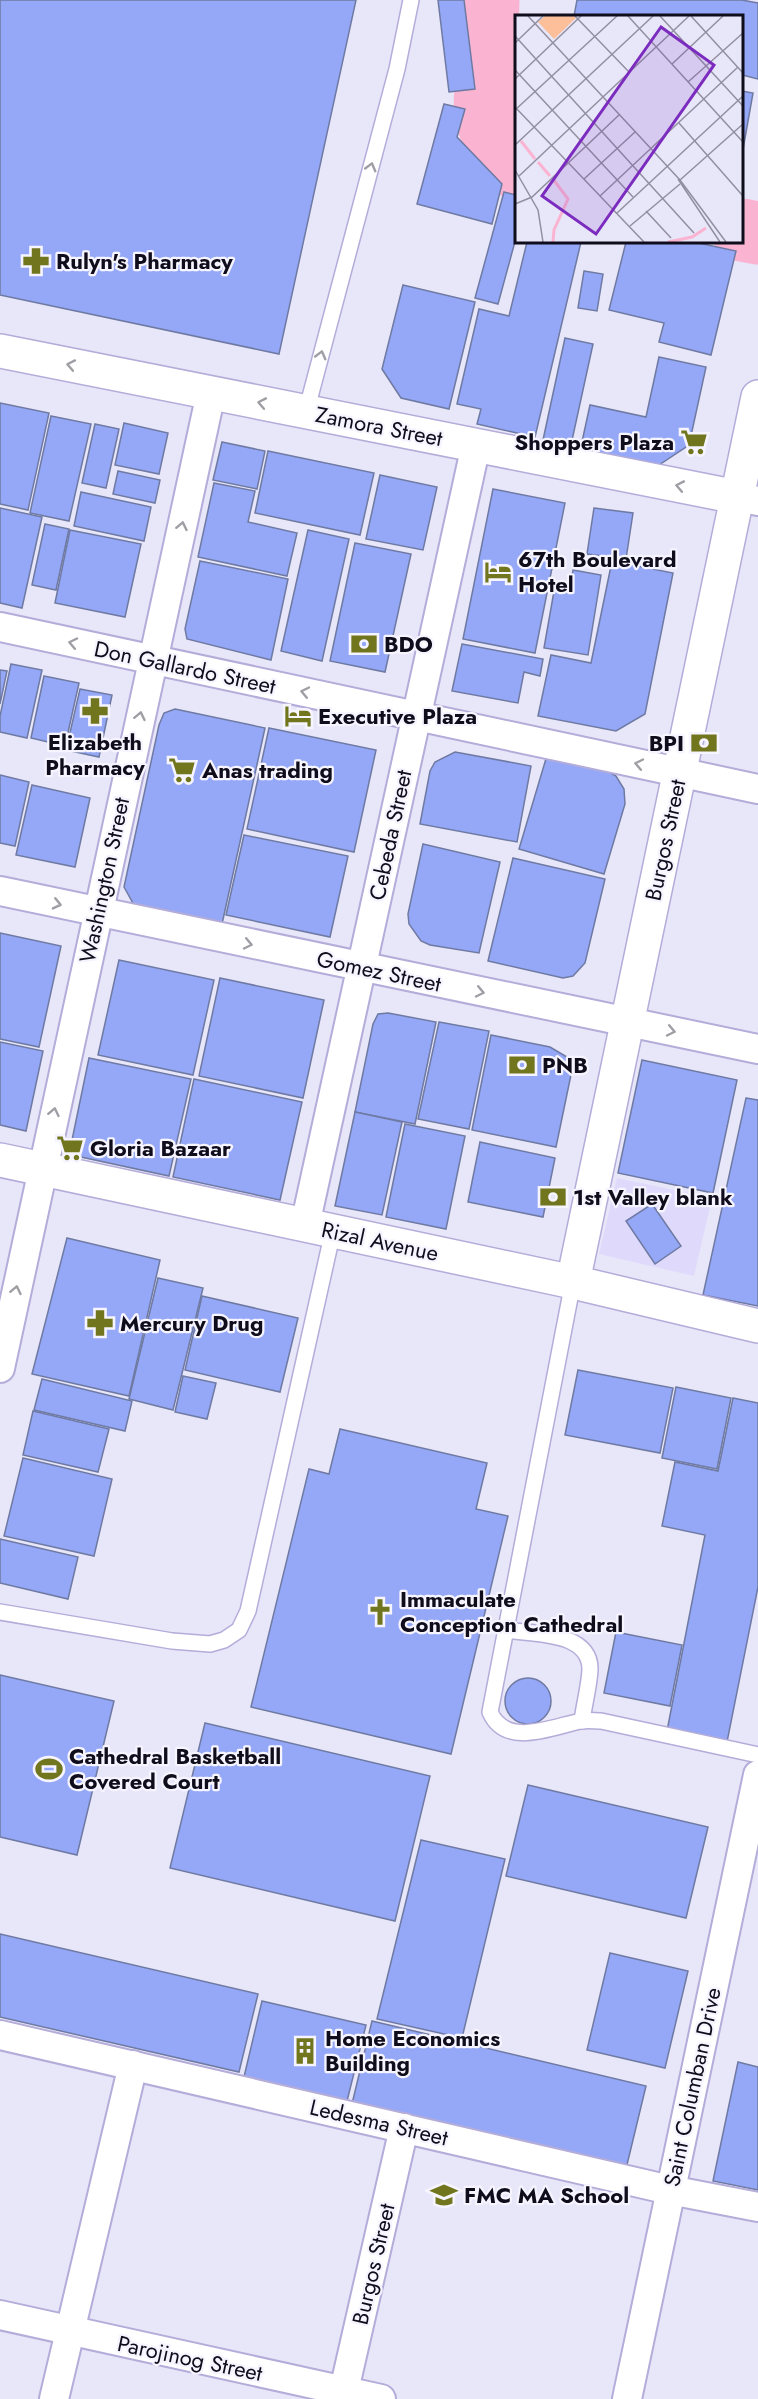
<svg xmlns="http://www.w3.org/2000/svg" width="758" height="2399" font-family="Jost,sans-serif">
<rect width="100%" height="100%" fill="#e8e6f9"/>
<polygon fill="#dfdafb" points="617,1178 712,1198 694,1276 599,1254"/>
<g fill="none" stroke-linecap="round" stroke-linejoin="round">
<g stroke="#fab4d1" stroke-width="63">
<polyline points="488,0 485,114 497,148 516,168"/>
<polyline points="742,230 758,233"/>
</g>
</g>
<g fill="#94a8f7" stroke="#6f7aa3" stroke-width="1.5">
<polygon points="0,0 356,0 279,354 0,295"/>
<polygon points="438,0 464,0 475,89 449,92"/>
<polygon points="577,0 742,0 758,3 758,79 742,75 742,16 574,16"/>
<polygon points="742,91 753,93 742,155"/>
<polygon points="444,104 465,109 457,137 502,184 492,224 417,204"/>
<polygon points="504,192 516,195 516,238 498,304 475,298"/>
<polygon points="527,242 581,242 535,437 477,424 481,409 457,404 479,309 509,316"/>
<polygon points="626,242 694,242 736,251 711,355 659,342 664,323 609,310"/>
<polygon points="584,271 603,274 597,311 578,308"/>
<polygon points="403,285 475,302 449,409 401,398 382,369"/>
<polygon points="565,338 593,344 571,445 543,440"/>
<polygon points="659,357 706,367 689,445 656,467 580,451 590,405 646,417"/>
<polygon points="0,403 49,413 28,510 0,504"/>
<polygon points="51,416 91,424 69,521 30,513"/>
<polygon points="124,423 168,433 159,474 115,465"/>
<polygon points="95,424 119,429 106,488 82,483"/>
<polygon points="222,442 265,451 257,489 213,480"/>
<polygon points="268,451 374,473 360,535 255,513"/>
<polygon points="118,471 160,480 155,503 113,494"/>
<polygon points="380,475 437,487 423,550 366,539"/>
<polygon points="214,483 255,491 248,522 297,533 287,576 198,557"/>
<polygon points="493,489 565,503 535,653 463,639"/>
<polygon points="81,492 151,507 144,541 74,526"/>
<polygon points="0,508 42,517 22,608 0,603"/>
<polygon points="594,508 633,513 626,559 587,554"/>
<polygon points="45,524 69,529 56,590 32,585"/>
<polygon points="70,530 141,544 125,617 55,603"/>
<polygon points="308,530 349,539 322,661 281,651"/>
<polygon points="355,543 411,554 385,672 330,661"/>
<polygon points="200,561 288,579 271,660 187,639 185,629"/>
<polygon points="612,561 673,573 645,714 616,731 538,716 551,655 591,663"/>
<polygon points="573,570 601,575 588,655 544,648 554,591 569,593"/>
<polygon points="462,644 543,659 540,676 524,672 518,703 452,691"/>
<polygon points="11,664 42,670 27,738 0,732 0,716"/>
<polygon points="0,670 7,671 0,704"/>
<polygon points="44,676 79,683 65,746 31,738"/>
<polygon points="80,689 112,695 99,757 66,750"/>
<polygon points="175,709 265,728 222,924 134,905 124,887 159,725 164,713"/>
<polygon points="269,728 376,750 354,852 247,829"/>
<polygon points="455,752 531,766 517,842 420,824 430,771 435,762"/>
<polygon points="548,752 602,768 616,776 624,789 625,804 604,874 519,849"/>
<polygon points="0,775 29,782 15,846 0,843"/>
<polygon points="32,785 90,798 75,867 16,855"/>
<polygon points="244,835 348,856 330,937 226,915"/>
<polygon points="423,844 500,862 479,953 430,945 421,941 409,924 408,914"/>
<polygon points="513,858 605,879 585,963 573,976 563,978 488,961"/>
<polygon points="0,933 61,946 39,1047 0,1039"/>
<polygon points="119,960 214,980 193,1075 98,1055"/>
<polygon points="220,978 324,1000 303,1098 199,1076"/>
<polygon points="388,1013 436,1022 415,1124 355,1112 373,1024 378,1014"/>
<polygon points="439,1022 489,1031 469,1129 418,1119"/>
<polygon points="491,1035 550,1047 567,1057 572,1070 556,1147 472,1130"/>
<polygon points="0,1042 43,1051 26,1131 0,1125"/>
<polygon points="89,1058 191,1079 169,1176 81,1157 74,1150 72,1140"/>
<polygon points="642,1060 737,1080 713,1193 618,1173"/>
<polygon points="194,1079 302,1102 280,1200 173,1177"/>
<polygon points="746,1098 758,1100 758,1306 703,1295"/>
<polygon points="355,1112 402,1122 382,1215 335,1206"/>
<polygon points="405,1124 465,1136 446,1229 386,1217"/>
<polygon points="480,1142 555,1158 543,1217 468,1202"/>
<polygon points="652,1204 681,1246 655,1264 626,1221"/>
<polygon points="67,1238 160,1260 129,1396 32,1374"/>
<polygon points="158,1278 203,1288 173,1410 129,1399"/>
<polygon points="202,1296 298,1318 280,1392 185,1370"/>
<polygon points="578,1370 673,1388 660,1453 565,1435"/>
<polygon points="183,1376 216,1383 207,1419 175,1412"/>
<polygon points="42,1379 132,1401 125,1431 34,1410"/>
<polygon points="676,1387 731,1398 717,1469 662,1458"/>
<polygon points="733,1398 758,1403 758,1587 727,1742 667,1731 705,1535 662,1526 675,1462 718,1471"/>
<polygon points="33,1411 109,1429 98,1472 23,1455"/>
<polygon points="340,1429 487,1463 476,1509 508,1516 451,1754 251,1707 309,1469 329,1474"/>
<polygon points="23,1458 112,1479 94,1556 4,1536"/>
<polygon points="0,1539 78,1557 68,1599 0,1583"/>
<polygon points="616,1632 682,1645 670,1706 604,1693"/>
<polygon points="0,1675 114,1701 77,1855 0,1837"/>
<circle cx="528" cy="1701" r="23"/>
<polygon points="205,1723 430,1776 395,1921 170,1868"/>
<polygon points="528,1785 708,1827 686,1918 506,1876"/>
<polygon points="421,1840 505,1859 462,2038 377,2019"/>
<polygon points="0,1934 258,1994 239,2072 0,2017"/>
<polygon points="610,1953 688,1971 665,2068 587,2050"/>
<polygon points="262,2001 366,2025 347,2101 244,2077"/>
<polygon points="372,2021 646,2086 625,2173 351,2108"/>
<polygon points="738,2062 758,2067 758,2190 713,2181"/>
</g>
<g fill="none" stroke-linecap="round" stroke-linejoin="round">
<defs>
<g id="lane">
<polyline points="306,412 397,69 411,0"/>
<path d="M573,1282L490,1712C506,1749 554,1726 581,1721C588,1720 595,1721 601,1721L758,1755"/>
<polyline points="0,1612 172,1641 210,1644 224,1640 239,1630 248,1611 333,1231"/>
<path d="M505,1630C532,1634 591,1631 590,1670C589,1687 584,1705 582,1721"/>
</g>
<g id="street">
<polyline points="737,497 758,501"/>
<polyline points="0,627 758,789"/>
<polyline points="0,891 758,1049"/>
<polyline points="305,1225 476,445"/>
<polyline points="0,1368 211,393"/>
<polyline points="0,2035 670,2190 758,2207"/>
<polyline points="0,2315 381,2399"/>
<polyline points="54,2399 133,2065"/>
<polyline points="342,2399 404,2128"/>
<polyline points="627,2399 758,1775"/>
</g>
<g id="secondary">
<polyline points="0,351 737,497"/>
<polyline points="0,1160 573,1282 758,1326"/>
<polyline points="573,1282 758,397"/>
</g>
</defs>
<use href="#lane" stroke="#b4acd9" stroke-width="18"/>
<use href="#street" stroke="#b4acd9" stroke-width="32"/>
<use href="#secondary" stroke="#b4acd9" stroke-width="36"/>
<use href="#lane" stroke="#fff" stroke-width="15"/>
<use href="#street" stroke="#fff" stroke-width="28"/>
<use href="#secondary" stroke="#fff" stroke-width="33"/>
</g>
<defs><path id="oneway-chevron" d="M-2-3.5L2.5 0L-2 3.5" fill="none" stroke-width="1.6" stroke-linecap="round" stroke-linejoin="round" transform="scale(1.5)"/></defs>
<g stroke="#9f9ea4">
<use href="#oneway-chevron" transform="translate(371 167) rotate(-75)"/>
<use href="#oneway-chevron" transform="translate(321 355) rotate(-75)"/>
<use href="#oneway-chevron" transform="translate(71 365) rotate(-169)"/>
<use href="#oneway-chevron" transform="translate(262 403) rotate(-169)"/>
<use href="#oneway-chevron" transform="translate(680 486) rotate(-169)"/>
<use href="#oneway-chevron" transform="translate(182 526) rotate(-78)"/>
<use href="#oneway-chevron" transform="translate(73 643) rotate(-168)"/>
<use href="#oneway-chevron" transform="translate(305 692) rotate(-168)"/>
<use href="#oneway-chevron" transform="translate(140 716) rotate(-78)"/>
<use href="#oneway-chevron" transform="translate(639 764) rotate(-168)"/>
<use href="#oneway-chevron" transform="translate(57 904) rotate(13)"/>
<use href="#oneway-chevron" transform="translate(248 944) rotate(12)"/>
<use href="#oneway-chevron" transform="translate(480 992) rotate(12)"/>
<use href="#oneway-chevron" transform="translate(671 1031) rotate(12)"/>
<use href="#oneway-chevron" transform="translate(54 1112) rotate(-78)"/>
<use href="#oneway-chevron" transform="translate(16 1290) rotate(-78)"/>
</g>
<defs>
<symbol id="pharmacy-bare" viewBox="-9 -9 18 18"><path d="M-2-6h4v4h4v4h-4v4h-4v-4h-4v-4h4Z" fill="#71761e" stroke="#f6f4fe" stroke-width="2.5" paint-order="stroke"/></symbol>
<symbol id="supermarket-bare" viewBox="-9 -9 18 18"><path d="M-6-5.5h2.5l.6 2H6L4.5 2H-2.5L-4.4-4H-6ZM-1.5 3.2a1.3 1.3 0 1 0 .1 0ZM3 3.2a1.3 1.3 0 1 0 .1 0Z" fill="#71761e" stroke="#f6f4fe" stroke-width="2.5" paint-order="stroke"/></symbol>
<symbol id="hotel-bare" viewBox="-9 -9 18 18"><path d="M-6-4.5h1.5V1H6V5H4.5V3h-9V5H-6ZM-4 0a1.8 1.8 0 1 1 3.6 0ZM.5 0V-2.5h3Q6-2.5 6 0Z" fill="#71761e" stroke="#f6f4fe" stroke-width="2.5" paint-order="stroke"/></symbol>
<symbol id="bank-bare" viewBox="-9 -9 18 18"><path d="M-6-4H6V4H-6ZM0-2.3a2.3 2.3 0 1 0 0 4.6a2.3 2.3 0 1 0 0-4.6Z" fill="#71761e" stroke="#f6f4fe" stroke-width="2.5" paint-order="stroke"/></symbol>
<symbol id="church-bare" viewBox="-9 -9 18 18"><path d="M-1.2-6h2.4v3.5h3.3v2.4h-3.3V6h-2.4V-.1h-3.3v-2.4h3.3Z" fill="#71761e" stroke="#f6f4fe" stroke-width="2.5" paint-order="stroke"/></symbol>
<symbol id="stadium-bare" viewBox="-9 -9 18 18"><path d="M0-5a6.5 5 0 1 0 0 10a6.5 5 0 1 0 0-10ZM-3.5-1.8h7v3.6h-7Z" fill="#71761e" stroke="#f6f4fe" stroke-width="2.5" paint-order="stroke"/></symbol>
<symbol id="building-bare" viewBox="-9 -9 18 18"><path d="M-4-6H4V6H1V3H-1V6H-4ZM-2.5-4.3h1.7v1.8h-1.7ZM.8-4.3h1.7v1.8H.8ZM-2.5-1h1.7V.8h-1.7ZM.8-1h1.7V.8H.8Z" fill="#71761e" stroke="#f6f4fe" stroke-width="2.5" paint-order="stroke"/></symbol>
<symbol id="school-bare" viewBox="-9 -9 18 18"><path d="M0-5L7-2L0 1L-7-2ZM-4 1L0 2.5L4 1V4Q0 6-4 4Z" fill="#71761e" stroke="#f6f4fe" stroke-width="2.5" paint-order="stroke"/></symbol>
</defs>
<g fill-rule="evenodd">
<use href="#pharmacy-bare" x="17" y="242" width="38" height="38"/>
<use href="#supermarket-bare" x="675" y="423" width="38" height="38"/>
<use href="#hotel-bare" x="479" y="553" width="38" height="38"/>
<use href="#bank-bare" x="345" y="625" width="38" height="38"/>
<use href="#pharmacy-bare" x="76" y="692" width="38" height="38"/>
<use href="#hotel-bare" x="279" y="697" width="38" height="38"/>
<use href="#bank-bare" x="685" y="724" width="38" height="38"/>
<use href="#supermarket-bare" x="163" y="751" width="38" height="38"/>
<use href="#bank-bare" x="503" y="1046" width="38" height="38"/>
<use href="#supermarket-bare" x="51" y="1129" width="38" height="38"/>
<use href="#bank-bare" x="534" y="1178" width="38" height="38"/>
<use href="#pharmacy-bare" x="81" y="1304" width="38" height="38"/>
<use href="#church-bare" x="361" y="1593" width="38" height="38"/>
<use href="#stadium-bare" x="30" y="1750" width="38" height="38"/>
<use href="#building-bare" x="286" y="2032" width="38" height="38"/>
<use href="#school-bare" x="425" y="2176" width="38" height="38"/>
</g>
<g text-anchor="middle" dominant-baseline="central" stroke-width="4.5" stroke-linejoin="round" paint-order="stroke">
<g font-size="22" font-weight="bold" fill="#0f0c1b" stroke="#f6f4fe" text-anchor="start">
<text x="56" y="261">Rulyn's Pharmacy</text>
<text x="674" y="442" text-anchor="end">Shoppers Plaza</text>
<text x="518" y="559">67th Boulevard<tspan x="518" dy="25">Hotel</tspan></text>
<text x="384" y="644">BDO</text>
<text x="318" y="716">Executive Plaza</text>
<text x="95" y="742" text-anchor="middle">Elizabeth<tspan x="95" dy="25">Pharmacy</tspan></text>
<text x="684" y="743" text-anchor="end">BPI</text>
<text x="202" y="770">Anas trading</text>
<text x="542" y="1065">PNB</text>
<text x="90" y="1148">Gloria Bazaar</text>
<text x="573" y="1197">1st Valley blank</text>
<text x="120" y="1323">Mercury Drug</text>
<text x="400" y="1599">Immaculate<tspan x="400" dy="25">Conception Cathedral</tspan></text>
<text x="69" y="1756">Cathedral Basketball<tspan x="69" dy="25">Covered Court</tspan></text>
<text x="325" y="2038">Home Economics<tspan x="325" dy="25">Building</tspan></text>
<text x="464" y="2195">FMC MA School</text>
</g>
<g font-size="22" fill="#0f0c1b" stroke="#f6f4fe">
<text transform="translate(379 426) rotate(11)">Zamora Street</text>
<text transform="translate(185 667) rotate(12)">Don Gallardo Street</text>
<text transform="translate(390 835) rotate(-78)">Cebeda Street</text>
<text transform="translate(665 840) rotate(-78)">Burgos Street</text>
<text transform="translate(104 880) rotate(-78)">Washington Street</text>
<text transform="translate(379 971) rotate(12)">Gomez Street</text>
<text transform="translate(380 1241) rotate(12)">Rizal Avenue</text>
<text transform="translate(692 2087) rotate(-78)">Saint Columban Drive</text>
<text transform="translate(379 2122) rotate(13)">Ledesma Street</text>
<text transform="translate(373 2264) rotate(-77)">Burgos Street</text>
<text transform="translate(190 2358) rotate(12)">Parojinog Street</text>
</g>
</g>
<g transform="translate(515 15)">
<rect width="228" height="228" fill="#e8e6f9"/>
<path d="M30,1H59L61,3L39,24L23,7Z" fill="#fcbf9a"/>
<path fill="none" stroke="#fab4d1" stroke-width="3" d="M6,126L20,144M23,147L35,161M38,227L39,215L53,184L38,164M153,227L177,222L191,213"/>
<path fill="none" stroke="#918fa0" stroke-width="1.5" d="M13,1L165,165M60,1L114,57M113,1L228,127M145,1L228,91M176,1L228,58M0,21L179,218M0,28L28,1M157,49L208,1M0,55L118,182M0,64L66,1M173,67L228,18M0,92L129,227M0,95L102,1M164,108L228,181M0,130L138,1M0,155L23,195L28,227M4,161L174,1M69,164L120,117M163,164L205,227M165,165L228,109M165,165L211,227M85,181L223,52M0,189L17,182L104,100M131,196L156,223M102,198L228,81M115,211L165,169"/>
<path fill="#7b2cbf" fill-opacity="0.15" stroke="#7b2cbf" stroke-width="3" d="M146,12L199,50L81,219L27,181Z"/>
<rect width="228" height="228" fill="none" stroke="#0f0c1b" stroke-width="3"/>
</g>
</svg>
